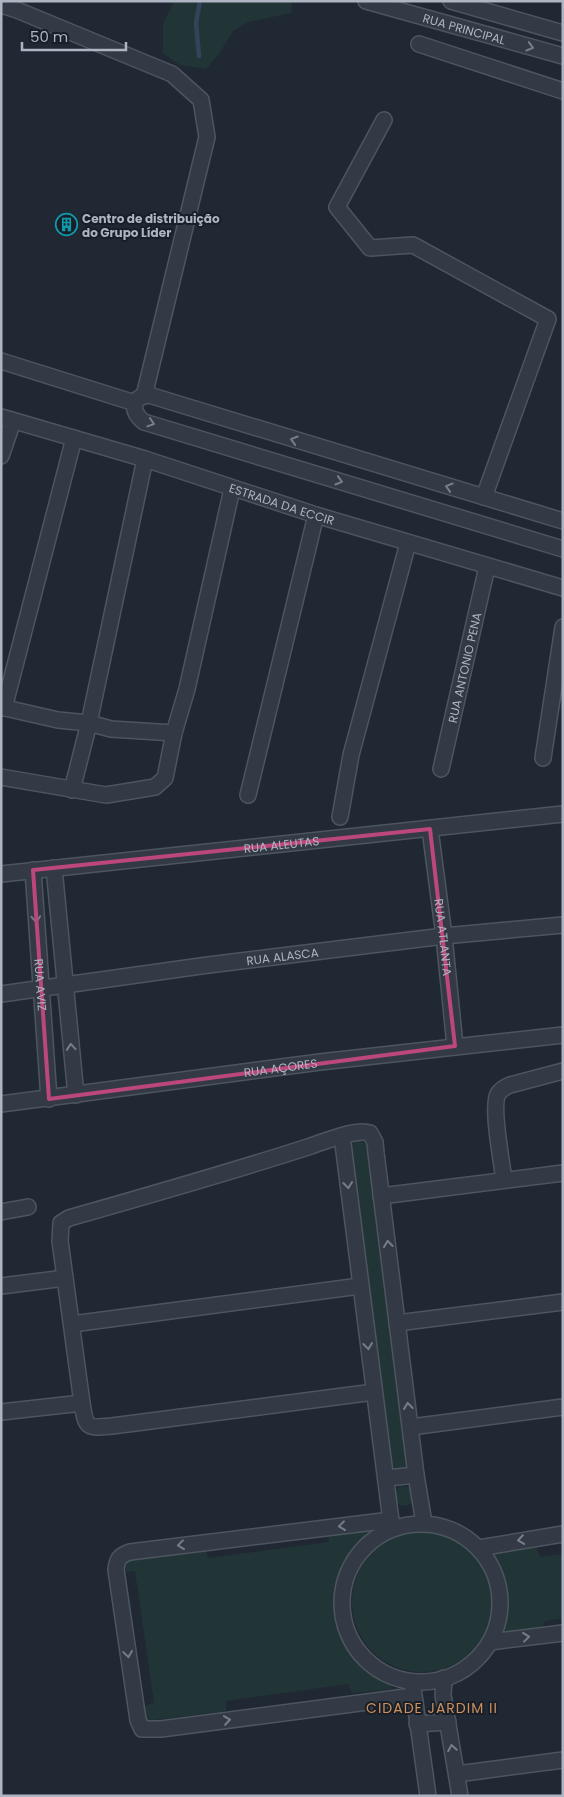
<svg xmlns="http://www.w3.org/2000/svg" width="564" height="1797" font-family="Poppins,sans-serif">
<rect width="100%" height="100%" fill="#202834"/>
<g fill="#223536">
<polygon points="174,1 292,1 291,13 248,22 233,31 218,55 206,69 180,65 163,53 163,24"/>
<polygon points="360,1140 367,1145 408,1462 404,1470 396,1470 391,1463 351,1146 355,1141"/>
<circle cx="404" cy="1496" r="10"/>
<path d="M373,1530C315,1574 323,1653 391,1682L392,1689L352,1693L348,1684L226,1701V1711L145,1721L143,1707L154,1703L135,1571L126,1572L124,1559L206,1547L208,1558L329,1542L328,1532Z"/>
<circle cx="422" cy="1602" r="70"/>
<path d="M536,1546L540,1557L563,1554V1618L545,1621L542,1629L507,1635L502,1630C508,1604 506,1581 494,1557L498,1552Z"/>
</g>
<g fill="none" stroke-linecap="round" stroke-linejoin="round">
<polyline stroke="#33435b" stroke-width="4.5" points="199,56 196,23 200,1"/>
<defs>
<g id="minor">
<path id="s1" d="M366,1L563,56"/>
<polyline points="451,1 563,33"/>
<polyline points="1,5 17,10 172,74 201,100 207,137 144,396"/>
<polyline points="419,44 563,91"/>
<polyline points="384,120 337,207 370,248 413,245 548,319 484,497"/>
<polyline points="1,361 135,403"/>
<path id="s2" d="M1,417L145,459L316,515L563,588"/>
<polyline points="1,456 13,421"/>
<path d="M563,521L149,395C130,397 131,412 144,422L563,549"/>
<polyline points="1,707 58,720 89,723 111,729 174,733"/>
<polyline points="4,708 74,438"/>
<polyline points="543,758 563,627"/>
<path id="s3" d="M441,769L487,567"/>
<polyline points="1,777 106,795 155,787 165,778 174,733 187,689 232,489"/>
<polyline points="72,790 89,723 145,459"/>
<polyline points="248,795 316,515"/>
<polyline points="340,817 351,755 408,543"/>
<path id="s4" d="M430,829L444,936L455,1046"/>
<polyline points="54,868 76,1095"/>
<path id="s5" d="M33,870L49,1099"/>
<path id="s6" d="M1,874L563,814"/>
<path id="s7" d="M1,994L208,965L444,936L563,925"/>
<path id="s8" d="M1,1104L320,1062L563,1035"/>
<path d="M342,1136C358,1267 376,1398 392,1529"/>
<path d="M504,1180C502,1163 491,1107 498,1094C501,1089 505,1087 510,1085L563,1071"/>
<polyline points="381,1196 563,1173"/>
<polyline points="1,1212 28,1207"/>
<polyline points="1,1286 65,1278"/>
<polyline points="397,1323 563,1302"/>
<polyline points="72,1324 360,1286"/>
<path d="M374,1392L112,1426C87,1428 86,1429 82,1403L60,1241L61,1223L69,1218C150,1195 231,1172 311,1146C326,1141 356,1128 370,1133L375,1142L376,1153L416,1475L424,1523"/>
<polyline points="1,1412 82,1403"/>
<polyline points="411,1427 563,1407"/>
<polyline points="387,1478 416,1475"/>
<path d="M391,1520L130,1552C119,1556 117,1559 116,1570L138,1720L142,1729H161L413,1696"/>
<circle cx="421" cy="1603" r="79"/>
<polyline points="479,1548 563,1534"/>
<polyline points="490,1642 563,1633"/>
<polyline points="444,1678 443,1695 460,1796"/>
<polyline points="413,1688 428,1796"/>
<polyline points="417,1724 448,1722"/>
<polyline points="457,1774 563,1760"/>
</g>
</defs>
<use href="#minor" stroke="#4d5560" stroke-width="18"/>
<use href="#minor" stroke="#333a45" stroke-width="15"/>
</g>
<defs><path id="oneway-chevron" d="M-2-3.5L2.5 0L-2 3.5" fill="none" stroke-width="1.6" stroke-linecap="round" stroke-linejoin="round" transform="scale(1.25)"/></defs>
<g stroke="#767e8a">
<use href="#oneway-chevron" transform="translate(530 47) rotate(16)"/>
<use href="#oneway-chevron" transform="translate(151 423) rotate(18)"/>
<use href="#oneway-chevron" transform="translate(294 440) rotate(-163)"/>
<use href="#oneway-chevron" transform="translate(339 481) rotate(17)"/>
<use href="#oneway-chevron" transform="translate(449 487) rotate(-163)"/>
<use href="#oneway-chevron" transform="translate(36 919) rotate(86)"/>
<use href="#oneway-chevron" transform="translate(71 1047) rotate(-95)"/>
<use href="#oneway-chevron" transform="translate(348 1185) rotate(83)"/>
<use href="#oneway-chevron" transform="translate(388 1244) rotate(-97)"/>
<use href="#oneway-chevron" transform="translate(368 1346) rotate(83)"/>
<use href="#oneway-chevron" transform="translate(408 1406) rotate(-97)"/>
<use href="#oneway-chevron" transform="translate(342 1526) rotate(173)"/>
<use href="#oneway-chevron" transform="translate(521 1540) rotate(172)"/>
<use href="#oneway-chevron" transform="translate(181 1545) rotate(173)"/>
<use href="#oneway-chevron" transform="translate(526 1637) rotate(-7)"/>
<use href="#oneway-chevron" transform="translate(128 1654) rotate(82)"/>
<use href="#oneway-chevron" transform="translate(227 1720) rotate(-8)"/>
<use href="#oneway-chevron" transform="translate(452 1748) rotate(-100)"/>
</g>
<path fill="none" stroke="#bc477a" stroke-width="4" stroke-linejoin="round" d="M430,829L455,1046L49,1099L33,870Z"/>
<defs>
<symbol id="building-ring" viewBox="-11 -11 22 22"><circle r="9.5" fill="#181f29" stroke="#0f9aa8" stroke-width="1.5"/><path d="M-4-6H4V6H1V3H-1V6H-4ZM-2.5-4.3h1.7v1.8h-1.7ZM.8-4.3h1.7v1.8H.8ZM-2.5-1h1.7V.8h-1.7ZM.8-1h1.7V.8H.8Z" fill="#0f9aa8"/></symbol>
</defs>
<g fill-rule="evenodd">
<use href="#building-ring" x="54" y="212" width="25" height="25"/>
</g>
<g text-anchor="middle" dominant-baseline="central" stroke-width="4" stroke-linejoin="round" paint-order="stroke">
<g font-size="12" fill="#adb5c2" stroke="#181f29">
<text stroke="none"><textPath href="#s1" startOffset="102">RUA PRINCIPAL</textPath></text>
<text stroke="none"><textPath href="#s2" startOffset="294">ESTRADA DA ECCIR</textPath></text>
<text stroke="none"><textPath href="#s3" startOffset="104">RUA ANTONIO PENA</textPath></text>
<text stroke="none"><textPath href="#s6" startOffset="282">RUA ALEUTAS</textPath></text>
<text stroke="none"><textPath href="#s4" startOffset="109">RUA ATLANTA</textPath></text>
<text stroke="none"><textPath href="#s7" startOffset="284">RUA ALASCA</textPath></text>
<text stroke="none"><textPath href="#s5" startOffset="115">RUA AVIZ</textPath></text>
<text stroke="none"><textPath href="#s8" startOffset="282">RUA AÇORES</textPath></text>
</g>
<g font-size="12" font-weight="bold" fill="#adb5c2" stroke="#181f29" text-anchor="start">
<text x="82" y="218">Centro de distribuição<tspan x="82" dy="14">do Grupo Líder</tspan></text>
</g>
<g font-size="14" letter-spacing="1" fill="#cd8f5c" stroke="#181f29">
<text x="432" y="1708">CIDADE JARDIM II</text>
</g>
</g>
<rect width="564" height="1797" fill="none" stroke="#adb5c2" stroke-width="5"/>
<path d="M22 42v8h104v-8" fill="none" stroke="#adb5c2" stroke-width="2.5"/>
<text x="30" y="42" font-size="15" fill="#adb5c2" stroke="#181f29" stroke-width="4" paint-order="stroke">50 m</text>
</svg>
